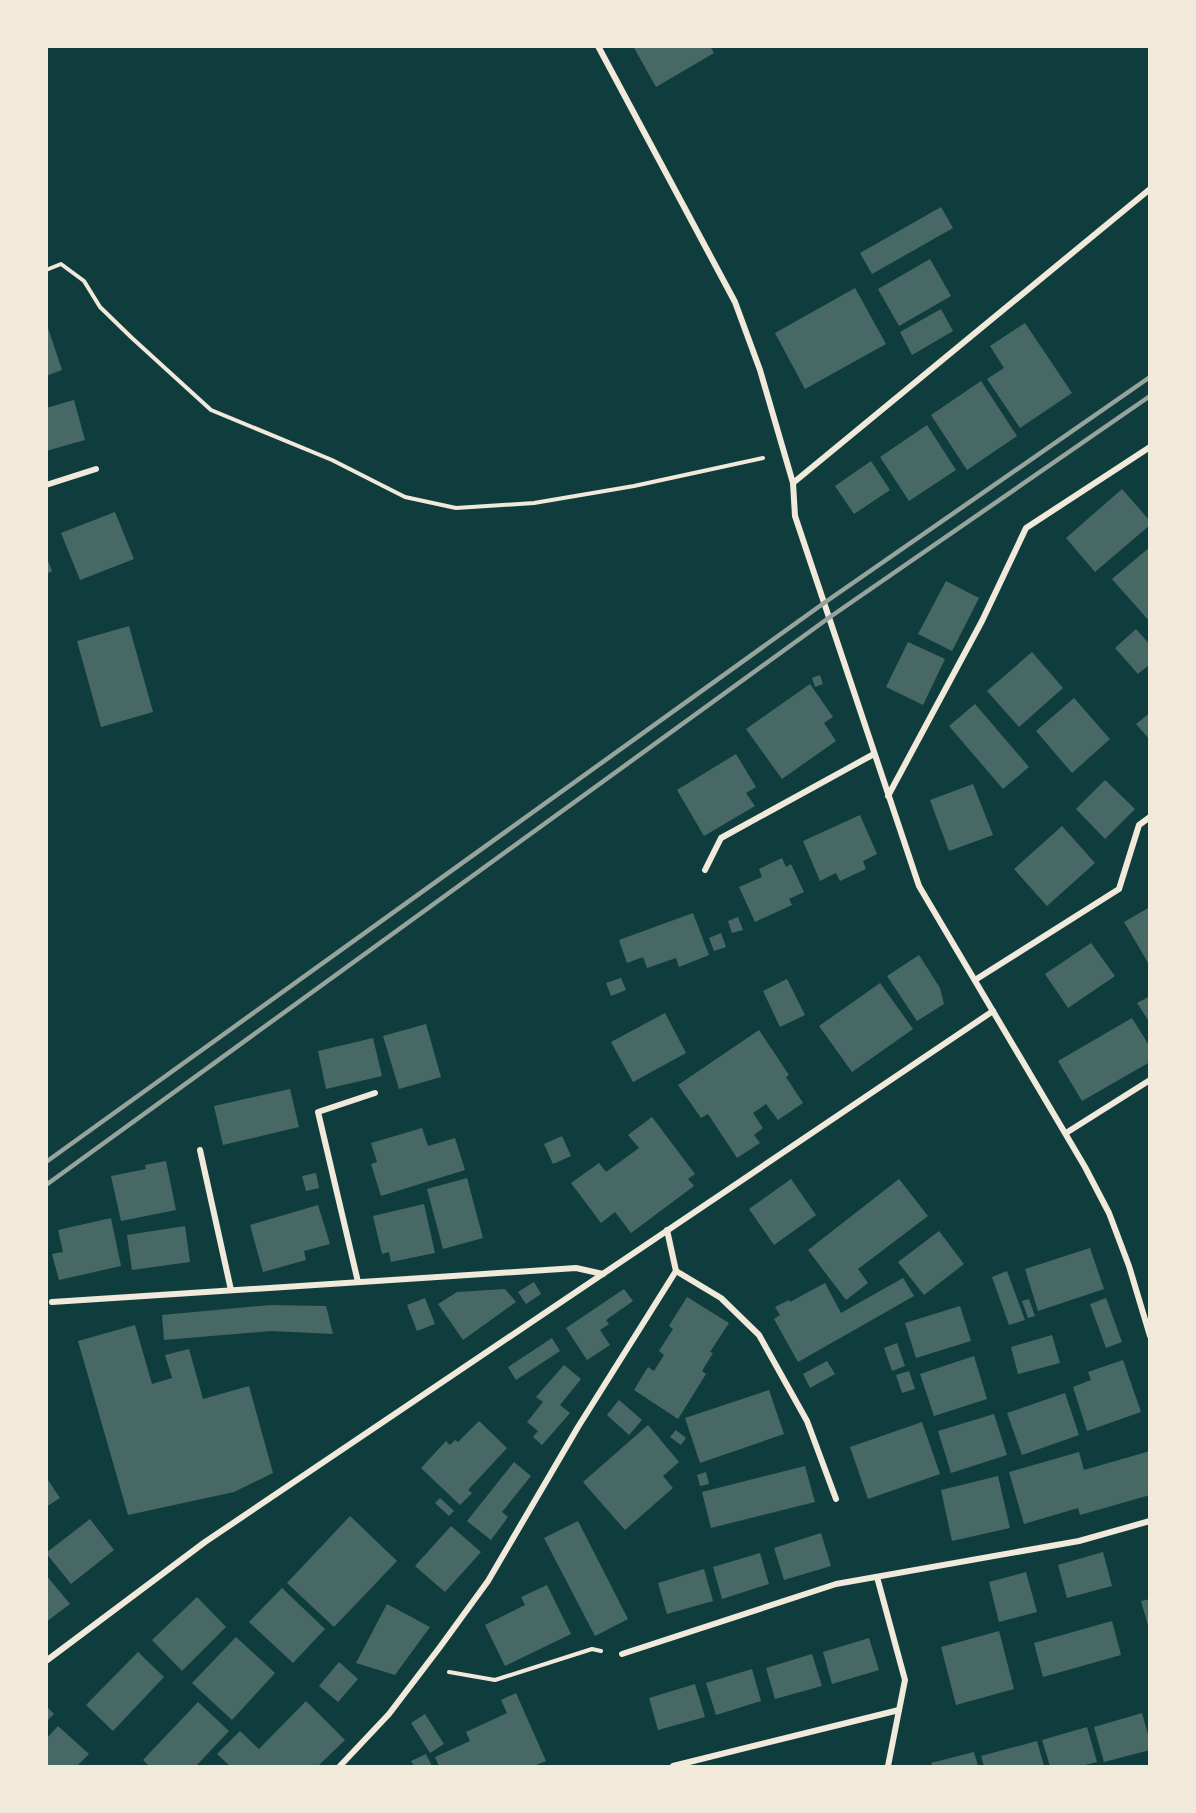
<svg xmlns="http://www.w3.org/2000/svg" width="1196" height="1813" font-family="Inter,sans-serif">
<rect width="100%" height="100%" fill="#0f3d3e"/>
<g fill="#486865">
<polygon points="633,46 710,46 714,53 656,87"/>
<polygon points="941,207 953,228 872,274 860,253"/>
<polygon points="930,259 951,296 899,326 878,289"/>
<polygon points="855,288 886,344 805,389 775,333"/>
<polygon points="941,309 953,331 912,355 900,332"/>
<polygon points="46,322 62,370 46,376"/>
<polygon points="1025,323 1072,393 1020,428 987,379 1004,368 990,346"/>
<polygon points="981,381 1017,436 967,470 931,415"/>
<polygon points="74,400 85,440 46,451 46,408"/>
<polygon points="927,425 956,470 909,501 880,457"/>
<polygon points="871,461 890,490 854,514 835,486"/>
<polygon points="1122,489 1150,521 1150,525 1095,572 1066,538"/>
<polygon points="115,512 134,559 80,580 61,533"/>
<polygon points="1150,547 1150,622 1112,579"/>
<polygon points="46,556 52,571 46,574"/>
<polygon points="946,581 979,598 952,651 918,634"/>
<polygon points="129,626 153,712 101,727 77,641"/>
<polygon points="1136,629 1150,645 1150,664 1138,674 1115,648"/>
<polygon points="908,642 945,659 923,705 886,687"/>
<polygon points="1032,652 1063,688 1019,727 987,691"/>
<polygon points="820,675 823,684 815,687 812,678"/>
<polygon points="810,684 833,717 824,723 836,741 782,779 746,729"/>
<polygon points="1074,698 1110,739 1072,773 1036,731"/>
<polygon points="975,704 1029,767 1003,789 949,726"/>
<polygon points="1150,713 1150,740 1136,724"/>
<polygon points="736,754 756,787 746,793 755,806 704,836 677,790"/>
<polygon points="1105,780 1135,809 1105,839 1076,809"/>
<polygon points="973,784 993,835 949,851 930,800"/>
<polygon points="860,815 877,854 863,861 866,869 840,881 836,873 820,881 803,841"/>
<polygon points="1062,826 1095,863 1047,906 1014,869"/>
<polygon points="782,858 786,867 791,864 804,892 789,899 792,905 755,922 739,887 762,877 759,869"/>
<polygon points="1150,907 1150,966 1124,922"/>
<polygon points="693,913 709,955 679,967 676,958 647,968 643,957 627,963 619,940"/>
<polygon points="738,917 743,930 732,933 728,921"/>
<polygon points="721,933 726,947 714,951 709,938"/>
<polygon points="1091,943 1115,976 1068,1008 1045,974"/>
<polygon points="919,955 940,988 944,1004 917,1021 887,976"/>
<polygon points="621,978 626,990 611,996 606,983"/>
<polygon points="787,979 805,1015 780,1027 763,991"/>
<polygon points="880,983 913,1029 852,1072 819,1026"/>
<polygon points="1150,996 1150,1023 1137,1003"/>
<polygon points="665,1013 686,1053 633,1082 611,1042"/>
<polygon points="1132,1018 1150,1047 1150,1062 1082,1101 1058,1061"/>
<polygon points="426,1024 441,1077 399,1089 383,1036"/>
<polygon points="759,1030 789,1075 786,1077 803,1103 778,1120 766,1104 753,1113 763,1128 754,1135 760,1143 737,1158 708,1114 701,1118 678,1085"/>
<polygon points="373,1038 382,1076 326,1089 318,1051"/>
<polygon points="290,1089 299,1127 223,1145 214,1106"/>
<polygon points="652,1117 695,1174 688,1179 694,1186 631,1233 615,1212 601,1223 571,1183 599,1163 606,1172 639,1148 628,1135"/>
<polygon points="422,1128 428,1146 455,1138 465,1170 381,1196 371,1164 377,1162 371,1143"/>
<polygon points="562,1136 571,1156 553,1164 544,1144"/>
<polygon points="166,1161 176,1210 121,1221 111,1176 146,1169 145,1165"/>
<polygon points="316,1173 319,1188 306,1191 302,1176"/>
<polygon points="467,1178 483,1238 443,1249 427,1189"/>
<polygon points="791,1179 816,1215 774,1245 749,1209"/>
<polygon points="899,1179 928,1216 858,1269 868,1283 846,1300 808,1250"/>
<polygon points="424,1204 435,1253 391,1262 389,1252 382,1254 373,1216"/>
<polygon points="318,1205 330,1244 304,1251 306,1260 263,1272 250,1225"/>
<polygon points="111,1218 121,1266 59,1280 52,1254 63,1252 58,1230"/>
<polygon points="185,1226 190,1262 132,1270 127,1235"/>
<polygon points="939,1231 964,1264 924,1295 898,1262"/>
<polygon points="1090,1248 1104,1289 1038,1311 1025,1269"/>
<polygon points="1007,1271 1025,1320 1009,1325 992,1277"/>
<polygon points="903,1278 914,1296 798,1362 774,1319 780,1315 775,1307 789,1300 790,1302 825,1283 841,1313"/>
<polygon points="534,1282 541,1294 526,1304 518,1292"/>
<polygon points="505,1289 516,1302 463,1340 438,1304 457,1292"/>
<polygon points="624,1289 633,1301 606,1320 609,1324 600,1330 610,1345 587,1360 566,1328"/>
<polygon points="687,1297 729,1323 710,1352 713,1353 702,1371 706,1374 678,1419 634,1390 648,1367 654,1371 664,1355 659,1351 673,1329 669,1326"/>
<polygon points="425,1298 435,1324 417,1331 407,1305"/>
<polygon points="1106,1298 1122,1342 1106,1348 1090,1304"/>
<polygon points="1029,1299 1035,1316 1028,1318 1022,1301"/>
<polygon points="270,1305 326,1306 333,1334 271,1331 164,1340 162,1315"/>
<polygon points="960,1306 971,1341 916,1358 905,1323"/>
<polygon points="135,1325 152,1384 172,1378 165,1355 189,1349 203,1399 249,1386 273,1473 234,1492 128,1515 78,1341"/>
<polygon points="1052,1335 1060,1363 1018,1374 1011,1347"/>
<polygon points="552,1338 560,1351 516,1380 508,1367"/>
<polygon points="897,1343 905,1366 892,1371 884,1348"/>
<polygon points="974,1356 987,1399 934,1416 920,1374"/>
<polygon points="1123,1360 1141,1412 1087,1431 1073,1387 1091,1380 1088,1372"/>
<polygon points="827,1361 835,1374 810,1388 803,1374"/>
<polygon points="564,1365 581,1379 560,1405 570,1413 542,1445 533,1437 538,1431 527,1422 543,1402 536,1397"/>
<polygon points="909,1371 915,1389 902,1393 896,1375"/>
<polygon points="769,1390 784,1434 700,1463 685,1418"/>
<polygon points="1065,1393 1079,1435 1022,1455 1007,1413"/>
<polygon points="619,1400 642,1420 629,1435 607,1415"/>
<polygon points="994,1414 1007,1455 951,1473 938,1431"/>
<polygon points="479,1421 507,1448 468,1490 472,1493 460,1505 421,1468 446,1441 450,1445 455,1440 458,1442"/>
<polygon points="922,1422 940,1474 868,1499 850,1447"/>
<polygon points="648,1425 679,1462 663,1476 673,1488 625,1530 583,1482"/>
<polygon points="676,1430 686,1438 681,1445 670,1437"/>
<polygon points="1150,1451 1150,1495 1080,1515 1078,1508 1024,1524 1009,1472 1079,1452 1084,1470"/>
<polygon points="514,1462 531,1476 502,1512 508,1517 491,1540 467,1521"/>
<polygon points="805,1466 815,1502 711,1528 702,1492"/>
<polygon points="706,1472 709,1484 700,1486 697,1475"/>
<polygon points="998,1476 1010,1528 952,1541 941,1490"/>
<polygon points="46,1477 60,1498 46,1507"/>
<polygon points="440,1498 454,1511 449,1516 435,1503"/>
<polygon points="350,1516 397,1561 334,1627 287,1583"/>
<polygon points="90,1519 114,1550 71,1584 46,1553"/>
<polygon points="578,1521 628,1619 595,1636 544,1538"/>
<polygon points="451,1526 481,1552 445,1592 415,1566"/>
<polygon points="821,1533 831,1566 784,1580 774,1548"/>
<polygon points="1103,1552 1112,1586 1067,1598 1058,1565"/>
<polygon points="760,1553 769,1584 722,1599 713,1567"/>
<polygon points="704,1569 713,1601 667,1614 658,1583"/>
<polygon points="1026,1572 1037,1612 999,1622 989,1582"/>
<polygon points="46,1575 70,1604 46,1622"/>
<polygon points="547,1585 571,1634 505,1666 485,1625 525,1605 521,1597"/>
<polygon points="282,1588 325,1629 293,1663 249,1622"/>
<polygon points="197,1597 226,1627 182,1671 152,1640"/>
<polygon points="1150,1599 1150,1629 1149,1629 1141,1601"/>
<polygon points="387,1604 430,1627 395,1675 356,1663"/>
<polygon points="1112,1621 1121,1655 1043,1677 1034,1643"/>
<polygon points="999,1631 1014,1689 956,1705 941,1647"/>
<polygon points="236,1637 275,1673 232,1720 192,1683"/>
<polygon points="869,1638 879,1670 832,1684 823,1652"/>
<polygon points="138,1652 164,1677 113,1731 86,1705"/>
<polygon points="812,1654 822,1686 775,1699 766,1668"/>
<polygon points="339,1662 358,1679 338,1702 319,1686"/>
<polygon points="752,1669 761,1701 716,1715 706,1683"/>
<polygon points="695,1684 705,1717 658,1730 649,1698"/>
<polygon points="516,1693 546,1761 534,1766 439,1766 435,1757 470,1741 466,1732 507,1713 501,1700"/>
<polygon points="306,1701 345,1740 318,1766 230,1766 217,1754 240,1731 259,1749"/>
<polygon points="198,1702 229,1731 196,1766 149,1766 143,1760"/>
<polygon points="46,1706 54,1714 46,1722"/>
<polygon points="1142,1713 1150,1741 1150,1750 1104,1762 1094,1727"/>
<polygon points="425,1714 444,1744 430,1753 411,1723"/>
<polygon points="58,1726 89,1754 77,1766 46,1766 46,1739"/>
<polygon points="1087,1727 1097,1762 1081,1766 1050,1766 1042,1740"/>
<polygon points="1037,1741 1044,1766 984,1766 981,1756"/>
<polygon points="974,1752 978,1766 932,1766 931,1763"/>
<polygon points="426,1754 432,1766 414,1766 411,1761"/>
</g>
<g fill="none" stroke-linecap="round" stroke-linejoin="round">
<g stroke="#f1e9da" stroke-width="4">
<polyline points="46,270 61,264 84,281 100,307 132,338 211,410 332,460 405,497 456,508 534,503 634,486 763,458"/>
<polyline points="449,1672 495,1680 592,1649 601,1651"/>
</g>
<g stroke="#f1e9da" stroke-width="6">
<polyline points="598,46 735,302 760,370 793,483 795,516 919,886 1085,1167 1109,1213 1129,1266 1150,1336"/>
<polyline points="793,483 1150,189"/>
<polyline points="46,485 96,469"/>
<polyline points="888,796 982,621 1026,528 1150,447"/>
<polyline points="705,870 721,838 874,754"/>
<polyline points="975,980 1119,889 1139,825 1150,817"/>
<polyline points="1066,1133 1150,1080"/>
<polyline points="200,1150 231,1290"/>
<polyline points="667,1230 676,1271 721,1298 759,1335 807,1421 836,1499"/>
<polyline points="358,1282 318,1112 375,1093"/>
<polyline points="52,1302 576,1268 603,1274"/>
<polyline points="877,1577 905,1680 888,1766"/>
<polyline points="622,1654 836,1584 1079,1541 1150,1521"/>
<polyline points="46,1661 205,1542 993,1011"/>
<polyline points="340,1766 389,1714 440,1647 488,1581 578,1427 676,1271"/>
<polyline points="673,1766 899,1710"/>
</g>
<g stroke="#97a49c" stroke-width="4.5">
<polyline points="46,1162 824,603 1150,377"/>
<polyline points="46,1185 830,617 1150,396"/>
</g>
</g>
<rect width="1196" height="1813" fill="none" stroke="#f1e9da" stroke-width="96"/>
</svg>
